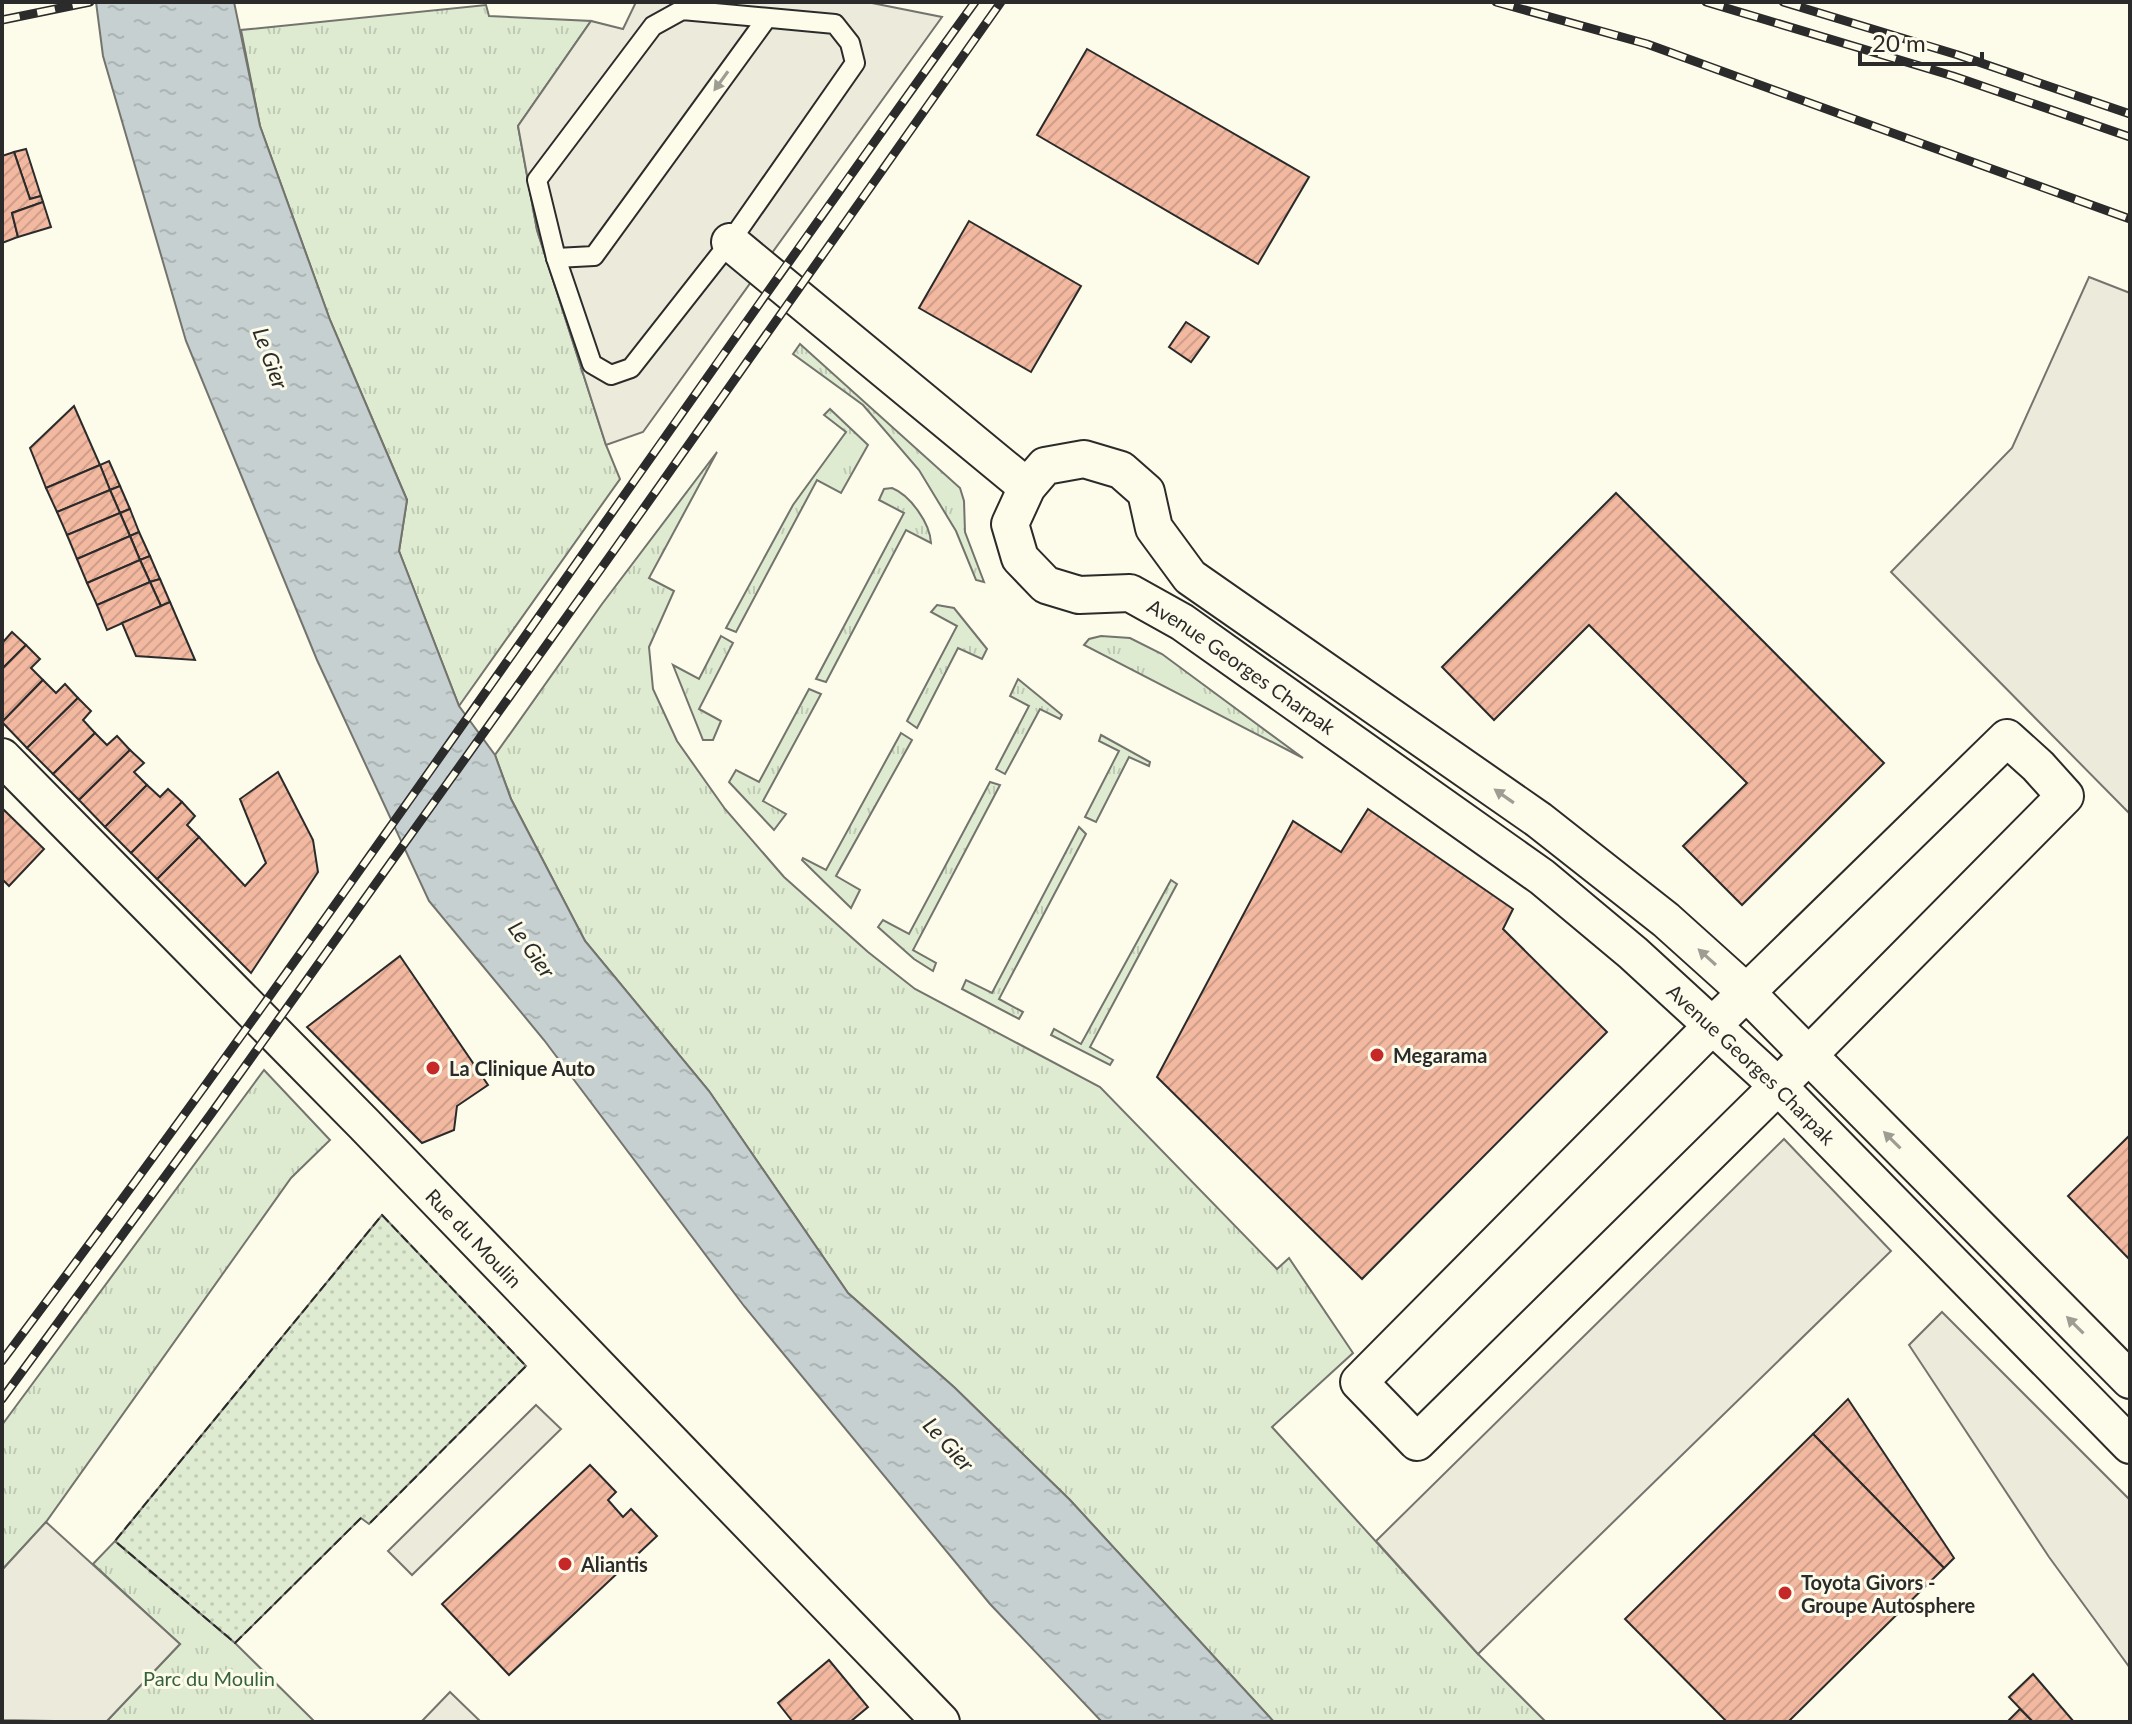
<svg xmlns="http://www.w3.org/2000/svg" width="2132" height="1724" font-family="Lato,sans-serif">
<defs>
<pattern id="grass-tufts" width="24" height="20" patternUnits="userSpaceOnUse" patternTransform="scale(2)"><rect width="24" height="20" fill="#deebd1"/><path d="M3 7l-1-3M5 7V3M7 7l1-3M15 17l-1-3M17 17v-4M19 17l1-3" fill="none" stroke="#bfcab4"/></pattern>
<pattern id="garden-dots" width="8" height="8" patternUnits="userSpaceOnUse" patternTransform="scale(2)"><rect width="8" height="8" fill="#deebd1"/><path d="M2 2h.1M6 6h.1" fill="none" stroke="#bfcab4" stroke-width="1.8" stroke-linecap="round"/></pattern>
<pattern id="water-ripples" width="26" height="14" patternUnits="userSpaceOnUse" patternTransform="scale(2)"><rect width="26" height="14" fill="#c7d0d0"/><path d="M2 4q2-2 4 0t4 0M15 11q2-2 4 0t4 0" fill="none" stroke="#abb3b3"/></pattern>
<pattern id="building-hatch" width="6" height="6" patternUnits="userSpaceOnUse" patternTransform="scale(2)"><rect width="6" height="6" fill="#f2b8a0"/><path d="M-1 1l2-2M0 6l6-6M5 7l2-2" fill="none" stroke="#d09e8a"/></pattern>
</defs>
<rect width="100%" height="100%" fill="#fdfbea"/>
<g fill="url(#grass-tufts)" stroke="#74746e" stroke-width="2">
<polygon points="486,5 489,16 591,21 518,126 537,230 606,445 620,479 459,706 399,551 407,500 330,320 260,126 241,30"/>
<polygon points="800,344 960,488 964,501 965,532 984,582 976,580 956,531 919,470 863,405 793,354"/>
<polygon points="830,409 868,445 841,493 817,480 736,632 726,628 793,505 846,432 824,415"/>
<polygon points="717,452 649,578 674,591 649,647 653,689 677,741 725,809 784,877 868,952 915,989 1100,1087 1277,1269 1289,1258 1353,1353 1272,1427 1478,1654 1546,1722 1274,1722 1070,1500 955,1388 848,1293 709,1091 585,941 511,799 495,755 602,604"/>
<path d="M892,488C910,495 930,523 931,543L906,530L826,682L816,679L904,513L879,500L884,489Z"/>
<polygon points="937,605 954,608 987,649 982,659 958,648 917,728 907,721 957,626 931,612"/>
<polygon points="721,636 733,643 699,709 721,721 713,740 703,740 673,665 699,679"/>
<polygon points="1101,636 1130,638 1162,654 1303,758 1084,645 1089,639"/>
<polygon points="1018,679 1062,715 1060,719 1040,709 1005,774 996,769 1029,706 1010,696"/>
<polygon points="809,689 821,694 763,801 786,814 774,830 729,782 736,770 759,782"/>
<polygon points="901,733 912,740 836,876 860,890 851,908 802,860 803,858 826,870"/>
<polygon points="1101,735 1150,762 1149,766 1129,757 1096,822 1085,817 1119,751 1099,741"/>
<polygon points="990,782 1000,785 913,950 936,963 933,971 914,959 878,927 883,920 909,934"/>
<polygon points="1079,827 1086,834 999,999 1023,1012 1019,1019 962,989 966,980 992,993"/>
<polygon points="1171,880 1177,884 1090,1047 1113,1060 1110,1065 1051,1035 1054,1029 1081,1044"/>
<polygon points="264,1070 330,1140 291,1178 46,1522 2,1570 2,1425"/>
<polygon points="115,1541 235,1643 315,1722 106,1722 180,1644 93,1564"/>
</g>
<polygon fill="url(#garden-dots)" stroke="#74746e" stroke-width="2" points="382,1215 526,1366 369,1524 361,1518 235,1643 115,1541"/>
<g fill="#eceadb" stroke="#74746e" stroke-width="2">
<polygon points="636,2 867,2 942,17 643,432 606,445 537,230 518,126 591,21 623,29"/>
<polygon points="2089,277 2130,293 2130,814 1891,572 2012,448"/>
<polygon points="1784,1139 1891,1251 1478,1654 1376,1541"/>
<polygon points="1942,1312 2130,1500 2130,1668 2049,1557 1909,1345"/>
<polygon points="536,1405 561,1429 412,1575 388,1551"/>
<polygon points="46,1522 180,1644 106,1722 2,1720 2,1570"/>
<polygon points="450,1692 481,1722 421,1722"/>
</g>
<polygon fill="url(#water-ripples)" stroke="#74746e" stroke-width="2" points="96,2 234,2 260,126 330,320 407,500 399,551 459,706 495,755 511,799 585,941 709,1091 848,1293 955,1388 1070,1500 1274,1722 1102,1722 990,1604 744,1306 544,1040 429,901 317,660 186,341 103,56"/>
<g fill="url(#building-hatch)" stroke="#2b2b2b" stroke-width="2">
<polygon points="1087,49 1309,177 1258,264 1037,135"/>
<polygon points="26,149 41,196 30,199 14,152"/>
<polygon points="14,152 30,199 41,196 43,202 12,213 18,237 2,243 2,156"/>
<polygon points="43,202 51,227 18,237 12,213"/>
<polygon points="969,221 1081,286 1031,372 919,308"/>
<polygon points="1186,322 1209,337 1191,362 1169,347"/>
<polygon points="74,406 100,465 46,488 30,448"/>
<polygon points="109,461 120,486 110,490 100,465"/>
<polygon points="100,465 110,490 57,512 46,488"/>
<polygon points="120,486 130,509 120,513 110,490"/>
<polygon points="110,490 120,513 67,535 57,512"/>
<polygon points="1616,493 1884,763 1742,905 1683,846 1747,783 1589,625 1494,720 1442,667"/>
<polygon points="130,509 139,532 130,536 120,513"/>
<polygon points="120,513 130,536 77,559 67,535"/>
<polygon points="139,532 150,556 140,560 130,536"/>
<polygon points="130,536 140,560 87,583 77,559"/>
<polygon points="150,556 160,579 150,582 140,560"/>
<polygon points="140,560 150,582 97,605 87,583"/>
<polygon points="160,579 170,602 161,606 150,582"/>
<polygon points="150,582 161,606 107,630 97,605"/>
<polygon points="170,602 195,660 136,656 122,623"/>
<polygon points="12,632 26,645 2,669 2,639 4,641"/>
<polygon points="26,645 40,659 31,668 43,680 2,722 2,669"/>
<polygon points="43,680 56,693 65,684 78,698 27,748 2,722"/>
<polygon points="78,698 91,711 83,720 95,733 53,774 27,748"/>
<polygon points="95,733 107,745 117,736 130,750 79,800 53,774"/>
<polygon points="130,750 144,763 134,772 147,785 105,827 79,800"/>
<polygon points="278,772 313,840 318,872 251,973 157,879 199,837 245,886 266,863 240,799"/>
<polygon points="147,785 160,797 168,789 182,802 131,853 105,827"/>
<polygon points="182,802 195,816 187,825 199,837 157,879 131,853"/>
<polygon points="3,809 44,849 9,886 2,879"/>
<polygon points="1368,809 1513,909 1503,929 1607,1032 1362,1279 1157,1077 1293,821 1341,852"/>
<polygon points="400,956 488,1085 457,1106 454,1130 422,1143 307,1027"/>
<polygon points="2130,1135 2130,1260 2068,1196"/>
<polygon points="1848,1399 1954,1558 1944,1568 1813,1434"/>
<polygon points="1813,1434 1944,1568 1788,1722 1727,1722 1625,1619"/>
<polygon points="590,1465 616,1492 608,1500 623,1517 631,1509 657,1536 509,1675 442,1604"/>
<polygon points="829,1660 868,1707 850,1722 793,1722 778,1703"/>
<polygon points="2033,1674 2074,1722 2033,1722 2009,1697"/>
<polygon points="2020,1709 2033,1722 2007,1722"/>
</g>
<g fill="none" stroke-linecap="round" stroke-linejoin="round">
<defs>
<g id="lane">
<polygon points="682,10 835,24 850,43 855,63 730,242 631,368 611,375 592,364 556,258 537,180 653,26"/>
<polyline points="556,258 594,256 767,18"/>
</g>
<g id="street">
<polyline points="730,242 1027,487"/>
<polygon points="2007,738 2038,766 2065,796 1778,1086 1417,1442 1359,1382 1713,1025"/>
<path id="s1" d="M2,757L364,1124L941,1722"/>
<path id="s2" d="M2130,1380L1746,992L1666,920L1539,820L1190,577L1154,528L1146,492L1121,470L1084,459L1045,466L1027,487L1010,524L1020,558L1046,585L1079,595L1130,593L1182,622L1542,877L1633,953L1778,1086L2130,1445"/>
</g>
</defs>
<use href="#lane" stroke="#2b2b2b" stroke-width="22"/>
<use href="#street" stroke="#2b2b2b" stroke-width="40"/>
<use href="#lane" stroke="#fdfbea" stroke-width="18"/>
<use href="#street" stroke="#fdfbea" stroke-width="36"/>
<defs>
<g id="rail">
<polyline points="1496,2 1647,44 2130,219"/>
<polyline points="1706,2 1953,76 2130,137"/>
<polyline points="1783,2 1958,55 2130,114"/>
<polyline points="2,20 90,2"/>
<path d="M2,1361C337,916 648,453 975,2"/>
<polyline points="2,1399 211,1114 615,549 1001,2"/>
</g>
</defs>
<use href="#rail" stroke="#2b2b2b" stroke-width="9"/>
<use href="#rail" stroke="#fdfbea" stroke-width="6" stroke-dasharray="18" stroke-linecap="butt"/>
<polyline stroke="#2b2b2b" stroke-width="2" stroke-dasharray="10 4" stroke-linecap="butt" points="361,1518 235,1643 115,1541 382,1215 526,1366 369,1524"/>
</g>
<defs><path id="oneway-solid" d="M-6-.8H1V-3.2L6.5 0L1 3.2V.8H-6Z" transform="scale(2)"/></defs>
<g fill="#9e9d94">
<use href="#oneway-solid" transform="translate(721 81) rotate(126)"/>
<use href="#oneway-solid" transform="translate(1504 796) rotate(-145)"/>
<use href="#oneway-solid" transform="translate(1707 957) rotate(-138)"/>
<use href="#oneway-solid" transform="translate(1892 1140) rotate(-135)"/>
<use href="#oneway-solid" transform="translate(2075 1325) rotate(-135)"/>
</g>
<g fill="#c62828" stroke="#fdfbea" stroke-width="3">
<circle cx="1377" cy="1055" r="8"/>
<circle cx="433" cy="1068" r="8"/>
<circle cx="565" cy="1564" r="8"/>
<circle cx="1785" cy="1593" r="8"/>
</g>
<g text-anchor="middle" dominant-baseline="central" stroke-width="6" stroke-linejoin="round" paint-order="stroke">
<g font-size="20" fill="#2b2b2b" stroke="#fdfbea">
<text stroke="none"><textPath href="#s2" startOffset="1810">Avenue Georges Charpak</textPath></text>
<text stroke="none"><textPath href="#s2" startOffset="2458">Avenue Georges Charpak</textPath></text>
<text stroke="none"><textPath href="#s1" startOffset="674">Rue du Moulin</textPath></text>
</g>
<g font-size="20" font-weight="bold" fill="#2b2b2b" stroke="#fdfbea" text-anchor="start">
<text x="1393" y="1055">Megarama</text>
<text x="449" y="1068">La Clinique Auto</text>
<text x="581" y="1564">Aliantis</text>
<text x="1801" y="1582">Toyota Givors -<tspan x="1801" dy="23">Groupe Autosphere</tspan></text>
</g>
<g font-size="20" fill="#34623c" stroke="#fdfbea">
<text x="209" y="1678">Parc du Moulin</text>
</g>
<g font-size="22" font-style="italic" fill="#2b2b2b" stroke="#fdfbea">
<text transform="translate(271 358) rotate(70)">Le Gier</text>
<text transform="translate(532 949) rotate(55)">Le Gier</text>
<text transform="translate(949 1444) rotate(48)">Le Gier</text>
</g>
</g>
<rect width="2132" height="1724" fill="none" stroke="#2b2b2b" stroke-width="8"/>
<path d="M1860 52v12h122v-12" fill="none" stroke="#2b2b2b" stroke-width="4"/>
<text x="1872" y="52" font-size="24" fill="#2b2b2b" stroke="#fdfbea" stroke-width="6" paint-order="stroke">20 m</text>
</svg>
